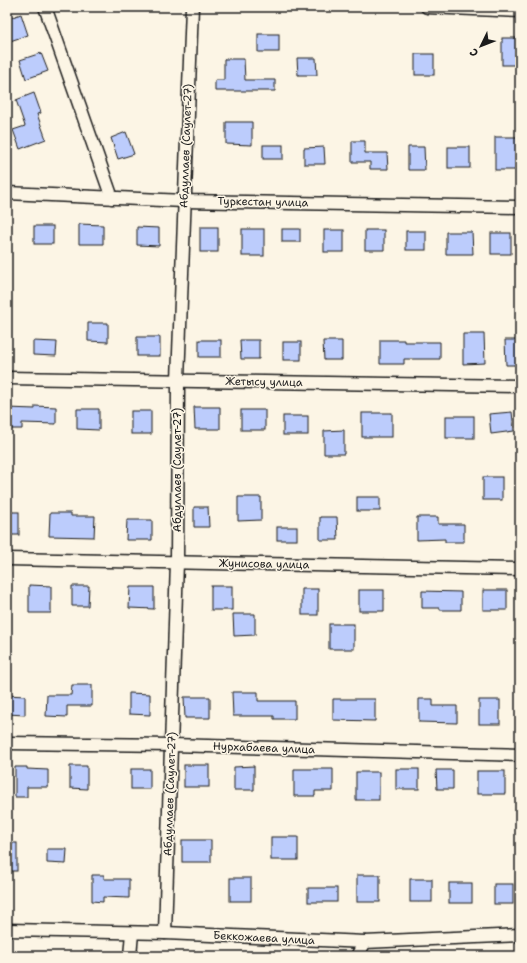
<svg xmlns="http://www.w3.org/2000/svg" width="527" height="963" font-family="'Shantell Sans',sans-serif">
<rect width="100%" height="100%" fill="#fcf5e5"/>
<filter id="ink" filterUnits="userSpaceOnUse"><feTurbulence type="fractalNoise" baseFrequency=".025" numOctaves="2"/><feDisplacementMap in="SourceGraphic" scale="8" xChannelSelector="R" yChannelSelector="G"/><feConvolveMatrix kernelMatrix="1 2 1 2 8 2 1 2 1" color-interpolation-filters="sRGB"/></filter>
<g filter="url(#ink)">
<g fill="#bcccfc" stroke="#1c1c1c">
<polygon points="21,14 28,35 10,41 7,32 7,19"/>
<rect x="258" y="34" width="21" height="18"/>
<rect x="502" y="38" width="18" height="27"/>
<polygon points="41,53 48,71 26,79 20,60"/>
<rect x="415" y="54" width="19" height="21"/>
<polygon points="297,58 316,58 317,75 298,75"/>
<polygon points="224,59 244,59 245,80 275,80 275,91 215,91 215,80 224,80"/>
<polygon points="34,93 41,113 37,114 46,139 20,149 13,130 25,126 16,100"/>
<polygon points="226,122 252,122 252,145 226,144"/>
<polygon points="126,132 134,154 118,159 111,138"/>
<rect x="495" y="137" width="25" height="33"/>
<polygon points="352,141 365,141 365,153 387,153 388,169 370,169 370,162 352,162"/>
<rect x="263" y="145" width="20" height="14"/>
<polygon points="324,147 325,164 304,164 304,148"/>
<polygon points="408,147 424,147 425,170 408,170"/>
<rect x="448" y="147" width="22" height="21"/>
<polygon points="79,224 103,225 103,244 79,244"/>
<rect x="34" y="226" width="19" height="18"/>
<polygon points="137,227 159,228 159,246 137,245"/>
<rect x="200" y="227" width="18" height="25"/>
<rect x="242" y="229" width="22" height="27"/>
<rect x="282" y="229" width="18" height="13"/>
<rect x="324" y="230" width="20" height="22"/>
<rect x="365" y="230" width="19" height="20"/>
<rect x="406" y="231" width="20" height="19"/>
<polygon points="446,232 472,232 473,254 446,254"/>
<rect x="491" y="233" width="20" height="21"/>
<polygon points="88,323 108,323 108,342 88,341"/>
<polygon points="463,334 484,334 485,363 463,364"/>
<rect x="137" y="337" width="23" height="19"/>
<rect x="199" y="340" width="22" height="17"/>
<polygon points="240,340 259,340 259,359 241,359"/>
<polygon points="380,340 404,340 404,342 440,342 440,359 404,359 404,364 380,364"/>
<polygon points="505,340 520,340 520,365 506,365"/>
<polygon points="33,341 57,342 56,356 33,355"/>
<polygon points="323,341 342,341 342,360 324,360"/>
<rect x="283" y="342" width="18" height="18"/>
<polygon points="35,406 56,407 56,424 22,423 22,429 7,429 7,408 35,409"/>
<polygon points="194,407 220,407 220,429 195,429"/>
<polygon points="77,409 99,409 99,430 77,429"/>
<rect x="241" y="410" width="24" height="20"/>
<rect x="131" y="411" width="20" height="23"/>
<polygon points="512,412 514,431 491,434 489,414"/>
<rect x="362" y="413" width="30" height="24"/>
<rect x="283" y="416" width="25" height="19"/>
<rect x="446" y="416" width="28" height="22"/>
<polygon points="344,430 344,454 324,454 324,431"/>
<rect x="483" y="477" width="19" height="23"/>
<polygon points="238,497 261,497 261,520 238,521"/>
<rect x="357" y="497" width="23" height="14"/>
<polygon points="194,507 208,507 209,527 194,527"/>
<rect x="7" y="512" width="12" height="23"/>
<polygon points="50,513 71,513 71,516 95,516 94,537 49,536"/>
<polygon points="320,517 337,517 338,540 320,540"/>
<polygon points="417,517 438,517 438,524 464,524 464,542 445,542 445,539 417,540"/>
<polygon points="127,520 152,520 152,540 126,540"/>
<rect x="277" y="527" width="20" height="13"/>
<polygon points="29,585 51,586 51,613 29,613"/>
<polygon points="72,586 89,586 88,606 72,606"/>
<rect x="211" y="586" width="21" height="24"/>
<polygon points="130,587 154,587 154,609 129,608"/>
<rect x="302" y="589" width="16" height="26"/>
<rect x="359" y="590" width="25" height="21"/>
<rect x="483" y="590" width="24" height="20"/>
<polygon points="422,591 461,592 461,610 440,610 440,608 422,608"/>
<polygon points="233,614 255,614 255,635 234,636"/>
<rect x="329" y="624" width="25" height="25"/>
<polygon points="72,685 92,685 92,706 67,706 67,717 46,716 47,695 71,695"/>
<polygon points="232,692 258,692 258,701 295,701 295,719 274,719 274,716 233,716"/>
<polygon points="129,693 150,694 150,715 129,714"/>
<polygon points="7,695 25,696 25,715 7,714"/>
<polygon points="184,697 210,697 210,718 185,718"/>
<polygon points="333,699 375,699 375,721 333,720"/>
<polygon points="419,699 433,699 433,706 457,706 457,723 419,722"/>
<rect x="479" y="700" width="21" height="24"/>
<rect x="184" y="765" width="25" height="22"/>
<polygon points="70,766 87,766 87,789 70,788"/>
<polygon points="254,766 254,790 234,790 234,767"/>
<polygon points="15,767 27,767 27,769 48,770 48,787 27,787 27,797 15,797"/>
<rect x="131" y="769" width="19" height="20"/>
<polygon points="294,769 333,769 333,791 315,791 315,796 294,796"/>
<rect x="396" y="769" width="23" height="20"/>
<polygon points="436,770 453,770 453,789 437,789"/>
<rect x="477" y="771" width="28" height="23"/>
<rect x="356" y="772" width="23" height="28"/>
<rect x="271" y="837" width="27" height="23"/>
<rect x="182" y="840" width="29" height="22"/>
<rect x="7" y="843" width="10" height="28"/>
<polygon points="47,849 67,849 66,864 47,863"/>
<polygon points="92,875 104,875 104,879 129,879 129,898 103,897 103,902 92,901"/>
<rect x="357" y="875" width="23" height="27"/>
<rect x="230" y="878" width="21" height="23"/>
<rect x="410" y="879" width="22" height="23"/>
<rect x="449" y="883" width="23" height="20"/>
<rect x="494" y="884" width="19" height="20"/>
<rect x="308" y="888" width="29" height="14"/>
</g>
<g fill="none" stroke-linecap="round" stroke-linejoin="round">
<defs>
<g id="street">
<polyline points="45,7 112,198"/>
<polyline points="427,7 520,11"/>
<polyline points="7,193 184,201 520,207"/>
<polyline points="7,378 520,386"/>
<polyline points="7,559 520,569"/>
<polyline points="7,743 172,745 520,755"/>
<polyline points="7,930 165,933 365,942 520,935"/>
<polyline points="165,933 177,562 178,380 192,7"/>
<polyline points="130,956 132,933"/>
<polyline points="357,956 365,942"/>
</g>
</defs>
<use href="#street" stroke="#1c1c1c" stroke-width="15"/>
<use href="#street" stroke="#fcf5e5" stroke-width="12"/>
</g>
</g>
<g text-anchor="middle" dominant-baseline="central" stroke-width="3" stroke-linejoin="round" paint-order="stroke">
<g font-size="11" fill="#1c1c1c" stroke="#fcf5e5">
<text transform="translate(186 146) rotate(-88)">Абдуллаев (Саулет-27)</text>
<text transform="translate(263 202) rotate(1)">Туркестан улица</text>
<text transform="translate(264 382) rotate(1)">Жетысу улица</text>
<text transform="translate(177 470) rotate(-90)">Абдуллаев (Саулет-27)</text>
<text transform="translate(264 564) rotate(1)">Жунисова улица</text>
<text transform="translate(264 748) rotate(2)">Нурхабаева улица</text>
<text transform="translate(170 794) rotate(-88)">Абдуллаев (Саулет-27)</text>
<text transform="translate(264 938) rotate(3)">Беккожаева улица</text>
</g>
</g>
<rect width="527" height="963" fill="none" stroke="#fcf5e5" stroke-width="24"/>
<rect x="12" y="12" width="503" height="939" fill="none" stroke="#1c1c1c" stroke-width="1.5" filter="url(#ink)"/>
<g transform="translate(481 46) rotate(227)" stroke="#fcf5e5" stroke-width="3" paint-order="stroke">
<path d="M0-3L7 15L0 10L-7 15Z" fill="#1c1c1c"/>
<text y="-6" font-size="11" font-weight="bold" text-anchor="middle" fill="#1c1c1c">С</text>
</g>
</svg>
